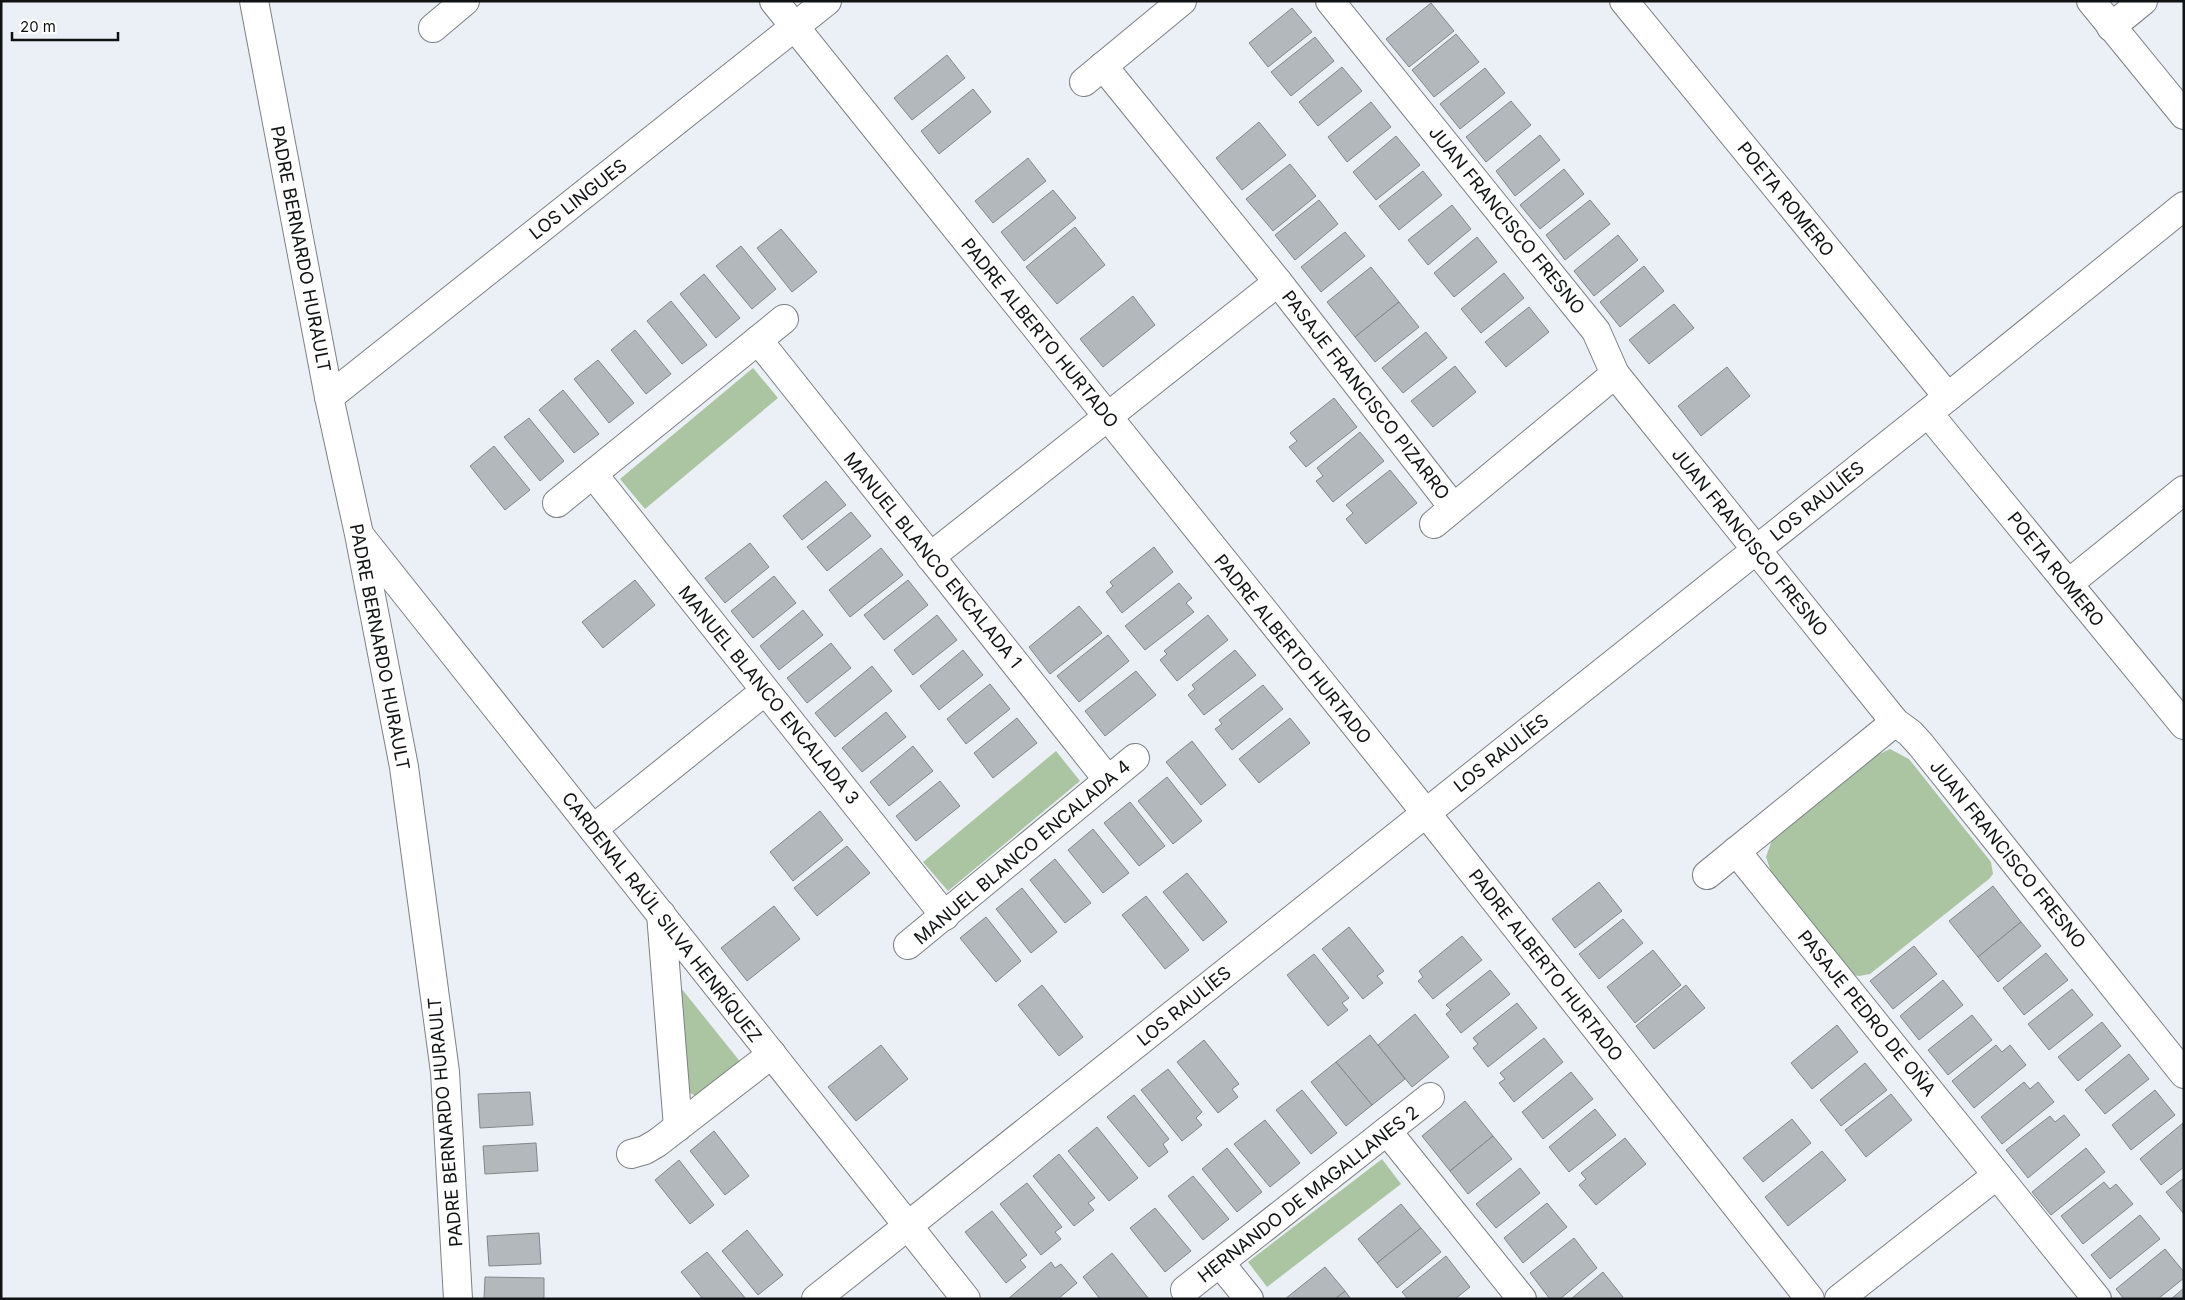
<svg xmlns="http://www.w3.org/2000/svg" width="2185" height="1300" font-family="Inter,sans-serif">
<rect width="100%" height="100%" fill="#eaf0f5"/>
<g fill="#abc5a2">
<polygon points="753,368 778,398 645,509 620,479"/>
<polygon points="1890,749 1909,759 1991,862 1993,874 1989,879 1870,974 1859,976 1848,974 1773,878 1766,857 1773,837 1873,757"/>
<polygon points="1056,751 1080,781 948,891 923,862"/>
<polygon points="673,978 742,1064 698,1097 686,1091"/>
<polygon points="1382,1159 1401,1184 1267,1287 1248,1262"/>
</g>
<g fill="#b3b8bc" stroke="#82878b">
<polygon points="1431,3 1454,31 1409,67 1386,39"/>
<polygon points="1292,8 1312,32 1268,67 1249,43"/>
<polygon points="1456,34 1479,62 1434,97 1412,70"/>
<polygon points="1315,37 1334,61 1291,96 1271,72"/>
<polygon points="947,55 965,78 912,120 894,98"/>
<polygon points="1342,67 1362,91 1318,126 1299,102"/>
<polygon points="1485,68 1505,93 1460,129 1440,104"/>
<polygon points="973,89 991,112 939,154 921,131"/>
<polygon points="1511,101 1531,125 1486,162 1466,137"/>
<polygon points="1371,102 1391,127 1347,162 1328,137"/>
<polygon points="1259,122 1286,155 1242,190 1216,158"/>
<polygon points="1540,135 1560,160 1515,196 1496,171"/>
<polygon points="1396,136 1420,165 1376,200 1353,172"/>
<polygon points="1028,158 1046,181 993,223 975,201"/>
<polygon points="1290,164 1316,196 1273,231 1246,199"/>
<polygon points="1564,169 1584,194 1540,229 1520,205"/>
<polygon points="1423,171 1442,195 1399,230 1379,206"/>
<polygon points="1053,190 1076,218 1024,261 1001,232"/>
<polygon points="1319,200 1338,224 1295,260 1275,235"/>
<polygon points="1590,200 1610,224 1565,260 1546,235"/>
<polygon points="1452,205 1471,229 1428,265 1408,240"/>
<polygon points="1075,227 1105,265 1057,304 1026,267"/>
<polygon points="781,229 817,272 792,292 757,248"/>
<polygon points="1345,232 1365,256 1321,292 1301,267"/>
<polygon points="1618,235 1638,260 1594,296 1574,271"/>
<polygon points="1477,237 1497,262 1454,297 1434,273"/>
<polygon points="741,246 776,289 752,309 716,266"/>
<polygon points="1644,266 1664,291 1620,327 1600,302"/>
<polygon points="1371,267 1399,302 1355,337 1327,302"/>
<polygon points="1504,273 1524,298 1481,333 1461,309"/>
<polygon points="704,274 740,318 716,338 680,294"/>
<polygon points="1133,296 1155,325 1103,367 1080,339"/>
<polygon points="671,301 707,345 682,364 647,321"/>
<polygon points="1399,302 1419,327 1375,362 1355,337"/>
<polygon points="1674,304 1694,328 1649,364 1629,340"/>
<polygon points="1529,307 1549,332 1506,367 1485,342"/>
<polygon points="635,330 671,374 646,394 611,350"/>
<polygon points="1426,332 1447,358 1403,393 1382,368"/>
<polygon points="598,360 634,403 609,423 574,379"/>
<polygon points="1455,366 1476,392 1433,427 1411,401"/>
<polygon points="1727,367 1750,396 1701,436 1678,406"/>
<polygon points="563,390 599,434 574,453 539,410"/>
<polygon points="1334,398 1357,427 1306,467 1289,447 1297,441 1290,433"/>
<polygon points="529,418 564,461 540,481 504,437"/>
<polygon points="1360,432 1384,461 1333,502 1316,481 1323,476 1317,468"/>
<polygon points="494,446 530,490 505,510 470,466"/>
<polygon points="1390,470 1417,503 1366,544 1346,519 1353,513 1346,505"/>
<polygon points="826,481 846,505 802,540 783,516"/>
<polygon points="851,512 871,536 827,571 807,547"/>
<polygon points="750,543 769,567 725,603 705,578"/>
<polygon points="1154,547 1173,572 1122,613 1106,592 1113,586 1110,582"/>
<polygon points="881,548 903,575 850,617 829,590"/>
<polygon points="774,576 796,603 753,638 731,611"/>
<polygon points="635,580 655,605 603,648 582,622"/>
<polygon points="908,580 928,605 884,640 864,615"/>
<polygon points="1179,583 1192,598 1186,603 1194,612 1145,650 1125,626"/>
<polygon points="1079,606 1102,633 1050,674 1029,647"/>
<polygon points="803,610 823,635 779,670 760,646"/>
<polygon points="937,615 957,640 913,675 894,650"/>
<polygon points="1208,615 1228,640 1177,681 1160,660 1167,654 1164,651"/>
<polygon points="1108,635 1129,661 1079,702 1057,676"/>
<polygon points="831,643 851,668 807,703 787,678"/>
<polygon points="963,650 983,675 939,710 920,686"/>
<polygon points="1235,650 1256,675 1204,715 1188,695 1195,689 1192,685"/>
<polygon points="872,666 892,691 835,737 815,713"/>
<polygon points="1136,671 1156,695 1105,736 1085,711"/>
<polygon points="990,684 1010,709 966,744 947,719"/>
<polygon points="1263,685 1283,709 1232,750 1215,729 1222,724 1219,720"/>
<polygon points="886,712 906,737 862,772 842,748"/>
<polygon points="1017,718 1037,743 993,778 974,753"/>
<polygon points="1290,718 1310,743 1259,783 1239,759"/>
<polygon points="1192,741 1226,785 1201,805 1166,762"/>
<polygon points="913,746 933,771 889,806 870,782"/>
<polygon points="1167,777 1202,821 1173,844 1138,801"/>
<polygon points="940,781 960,806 916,841 896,816"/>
<polygon points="1130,802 1165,846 1139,866 1104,823"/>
<polygon points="820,811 843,840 793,881 770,852"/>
<polygon points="1093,829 1129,873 1103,893 1068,850"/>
<polygon points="847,846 870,873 817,916 794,888"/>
<polygon points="1055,859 1091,903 1065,923 1030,880"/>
<polygon points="1187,873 1227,922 1203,941 1163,892"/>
<polygon points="1599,882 1622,911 1575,948 1552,919"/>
<polygon points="1993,886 2021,922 1978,957 1949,921"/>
<polygon points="1022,888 1057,932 1031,953 996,909"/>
<polygon points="1146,896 1189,950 1165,969 1122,915"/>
<polygon points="774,906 800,939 747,981 721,948"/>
<polygon points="986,917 1021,961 996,982 960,938"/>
<polygon points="1623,919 1643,943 1599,979 1579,954"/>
<polygon points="2021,922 2041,946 1998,982 1978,957"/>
<polygon points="1349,927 1384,971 1377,976 1383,983 1363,999 1322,949"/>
<polygon points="1462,936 1482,960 1433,999 1418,981 1423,977 1419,971"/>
<polygon points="1914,946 1937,974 1893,1009 1870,981"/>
<polygon points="1653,950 1681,985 1635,1023 1607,987"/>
<polygon points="2046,953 2068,980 2024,1015 2003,988"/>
<polygon points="1314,954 1349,998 1342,1003 1348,1010 1328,1026 1287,975"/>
<polygon points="1490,970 1510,994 1461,1033 1446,1014 1451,1010 1446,1005"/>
<polygon points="1943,980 1963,1005 1919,1040 1900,1016"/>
<polygon points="1042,985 1083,1037 1059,1056 1018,1005"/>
<polygon points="1686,985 1705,1008 1654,1049 1636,1026"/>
<polygon points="2072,989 2093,1015 2049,1050 2028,1024"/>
<polygon points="1517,1003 1537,1028 1488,1067 1473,1048 1478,1044 1473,1038"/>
<polygon points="1415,1014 1449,1057 1412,1087 1378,1045"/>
<polygon points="1972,1015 1992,1040 1948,1075 1928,1050"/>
<polygon points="2102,1022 2121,1046 2078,1081 2058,1057"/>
<polygon points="1837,1025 1858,1052 1812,1089 1791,1063"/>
<polygon points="1370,1035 1405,1079 1372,1105 1336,1062"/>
<polygon points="1544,1038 1563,1062 1514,1102 1499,1083 1505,1079 1500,1073"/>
<polygon points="1204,1040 1239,1084 1232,1089 1238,1097 1218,1113 1177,1062"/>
<polygon points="881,1045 908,1079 856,1121 828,1087"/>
<polygon points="1996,1045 2002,1052 2010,1045 2026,1065 1974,1108 1952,1081"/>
<polygon points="2129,1054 2149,1079 2105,1114 2085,1090"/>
<polygon points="1336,1062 1372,1105 1346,1126 1311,1082"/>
<polygon points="1865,1063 1887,1090 1841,1126 1820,1100"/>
<polygon points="1168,1069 1202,1112 1196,1118 1202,1125 1182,1141 1141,1090"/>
<polygon points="1571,1072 1593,1099 1543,1139 1522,1112"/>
<polygon points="2024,1082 2030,1089 2038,1082 2054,1102 2002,1144 1981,1117"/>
<polygon points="1302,1090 1337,1133 1311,1154 1276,1110"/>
<polygon points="2155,1090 2175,1115 2131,1150 2112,1125"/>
<polygon points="530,1092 533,1125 480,1128 478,1094"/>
<polygon points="1891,1094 1912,1120 1866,1157 1845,1130"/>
<polygon points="1134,1095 1169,1139 1163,1144 1168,1152 1149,1167 1107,1117"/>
<polygon points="1465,1101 1493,1136 1450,1171 1422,1136"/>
<polygon points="1595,1109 1616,1135 1569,1172 1549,1147"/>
<polygon points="2064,1115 2080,1135 2028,1178 2006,1150 2050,1116 2055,1122"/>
<polygon points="1792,1119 1811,1143 1763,1182 1743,1158"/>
<polygon points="1265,1120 1300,1163 1270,1187 1234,1144"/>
<polygon points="2183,1123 2184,1167 2161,1185 2140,1159"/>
<polygon points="1097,1127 1138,1178 1109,1201 1068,1151"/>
<polygon points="714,1131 749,1176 725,1195 690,1151"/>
<polygon points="1493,1136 1512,1159 1468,1194 1450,1171"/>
<polygon points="1625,1138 1646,1164 1596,1205 1579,1185 1586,1179 1581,1173"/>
<polygon points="536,1143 538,1171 485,1174 483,1146"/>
<polygon points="1227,1148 1262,1192 1237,1212 1202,1169"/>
<polygon points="2086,1148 2105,1172 2051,1215 2032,1192"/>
<polygon points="1822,1151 1846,1180 1788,1226 1765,1197"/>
<polygon points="1059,1154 1095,1198 1088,1203 1094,1210 1074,1226 1033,1176"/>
<polygon points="679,1160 714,1205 690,1224 655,1180"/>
<polygon points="1520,1168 1540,1193 1496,1228 1476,1204"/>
<polygon points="1193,1176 1229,1219 1203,1240 1168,1196"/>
<polygon points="2184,1178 2184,1214 2166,1192"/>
<polygon points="2104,1182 2110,1189 2116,1184 2133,1204 2083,1244 2061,1216"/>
<polygon points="1027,1183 1062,1227 1055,1232 1061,1239 1041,1255 1000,1204"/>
<polygon points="1547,1203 1567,1227 1523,1263 1504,1238"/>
<polygon points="1401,1204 1421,1228 1377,1263 1358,1239"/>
<polygon points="1155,1208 1191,1251 1165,1272 1130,1228"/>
<polygon points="992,1211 1027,1255 1020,1260 1026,1267 1006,1283 965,1232"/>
<polygon points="2140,1215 2160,1239 2110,1279 2091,1255"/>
<polygon points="1421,1228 1441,1252 1397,1288 1377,1263"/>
<polygon points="747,1230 783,1275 758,1295 722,1251"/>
<polygon points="539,1233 541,1264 489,1266 487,1236"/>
<polygon points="1574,1238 1597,1268 1560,1299 1550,1299 1530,1273"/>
<polygon points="2165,1249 2184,1272 2184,1278 2158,1299 2124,1299 2116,1289"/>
<polygon points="707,1252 746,1299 703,1299 681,1272"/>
<polygon points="1112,1253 1149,1299 1100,1299 1083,1277"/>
<polygon points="1446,1256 1470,1287 1455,1299 1408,1299 1402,1292"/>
<polygon points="1051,1262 1055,1268 1061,1264 1077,1283 1058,1299 1008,1299"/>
<polygon points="1325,1267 1345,1291 1335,1299 1285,1299"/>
<polygon points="1603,1272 1623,1297 1621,1299 1571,1299"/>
<polygon points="485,1277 544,1278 544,1299 484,1299"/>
<polygon points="2184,1288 2184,1299 2171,1299"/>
<polygon points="1345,1291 1351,1299 1335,1299"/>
</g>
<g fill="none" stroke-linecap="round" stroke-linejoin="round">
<defs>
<g id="minor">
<polyline points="254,1 329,397 359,534 404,767 445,1072 458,1299"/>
<polyline points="774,1 1426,813 1810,1299"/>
<polyline points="1330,1 1596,331 1615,374 1895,722 1910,733 1921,745 2184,1074"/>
<polyline points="1624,1 1948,397"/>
<polyline points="2091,1 2184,115"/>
<polyline points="2111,27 2143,1"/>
<polyline points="433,28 465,1"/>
<polyline points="1103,66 1278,282 1453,507"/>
<polyline points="1084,82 1182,1"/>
<polyline points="758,340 1108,780"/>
<polyline points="329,397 827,1"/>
<polyline points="1928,413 2184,725"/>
<polyline points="593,474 945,916"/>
<polyline points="557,503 784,319"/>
<polyline points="1434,524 1615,374"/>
<polyline points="361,537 966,1299"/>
<polyline points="930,557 1278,282"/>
<polyline points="2068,584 2184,490"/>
<polyline points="593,829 765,691"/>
<polyline points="1736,851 2097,1299"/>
<polyline points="1707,875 1895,722"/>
<polyline points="661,914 678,1127"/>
<polyline points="908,945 1135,758"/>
<polyline points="1387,1131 1522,1299"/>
<polyline points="631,1154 645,1150 657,1143 772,1054"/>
<polyline points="1220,1263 1249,1299"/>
<polyline points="1185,1290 1430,1097"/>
<polyline points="816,1299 1948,397 2184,206"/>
<polyline points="1839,1299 1997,1175"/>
</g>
</defs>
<use href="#minor" stroke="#7c8186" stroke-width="30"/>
<use href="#minor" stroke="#fff" stroke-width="28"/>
</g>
<g text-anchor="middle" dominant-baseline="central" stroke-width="4.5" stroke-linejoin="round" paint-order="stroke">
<g font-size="18" fill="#101214" stroke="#fff">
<text transform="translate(578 199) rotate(-38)">LOS LINGUES</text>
<text transform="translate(1786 199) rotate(51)">POETA ROMERO</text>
<text transform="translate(1507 220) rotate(51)">JUAN FRANCISCO FRESNO</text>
<text transform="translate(301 249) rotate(79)">PADRE BERNARDO HURAULT</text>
<text transform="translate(1040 333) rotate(51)">PADRE ALBERTO HURTADO</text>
<text transform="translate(1366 395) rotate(52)">PASAJE FRANCISCO PIZARRO</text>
<text transform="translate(1817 501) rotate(-39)">LOS RAULÍES</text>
<text transform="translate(1750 542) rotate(51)">JUAN FRANCISCO FRESNO</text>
<text transform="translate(933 560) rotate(51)">MANUEL BLANCO ENCALADA 1</text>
<text transform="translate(2056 569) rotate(51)">POETA ROMERO</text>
<text transform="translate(380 647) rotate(79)">PADRE BERNARDO HURAULT</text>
<text transform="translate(1293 649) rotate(51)">PADRE ALBERTO HURTADO</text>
<text transform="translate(769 695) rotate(51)">MANUEL BLANCO ENCALADA 3</text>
<text transform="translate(1501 753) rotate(-38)">LOS RAULÍES</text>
<text transform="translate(1022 852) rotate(-40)">MANUEL BLANCO ENCALADA 4</text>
<text transform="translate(2008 854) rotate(51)">JUAN FRANCISCO FRESNO</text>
<text transform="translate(662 917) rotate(52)">CARDENAL RAÚL SILVA HENRÍQUEZ</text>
<text transform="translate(1546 965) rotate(52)">PADRE ALBERTO HURTADO</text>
<text transform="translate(1184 1006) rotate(-39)">LOS RAULÍES</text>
<text transform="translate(1867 1013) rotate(51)">PASAJE PEDRO DE OÑA</text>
<text transform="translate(445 1122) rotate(-95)">PADRE BERNARDO HURAULT</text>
<text transform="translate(1308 1194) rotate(-38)">HERNANDO DE MAGALLANES 2</text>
</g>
</g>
<rect width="2185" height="1300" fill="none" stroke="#101214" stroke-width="5"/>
<path d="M12 32v8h106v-8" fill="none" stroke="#101214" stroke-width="2.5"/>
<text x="20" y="32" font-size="15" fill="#101214" stroke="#ffffff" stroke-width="4" paint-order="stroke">20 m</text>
</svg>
